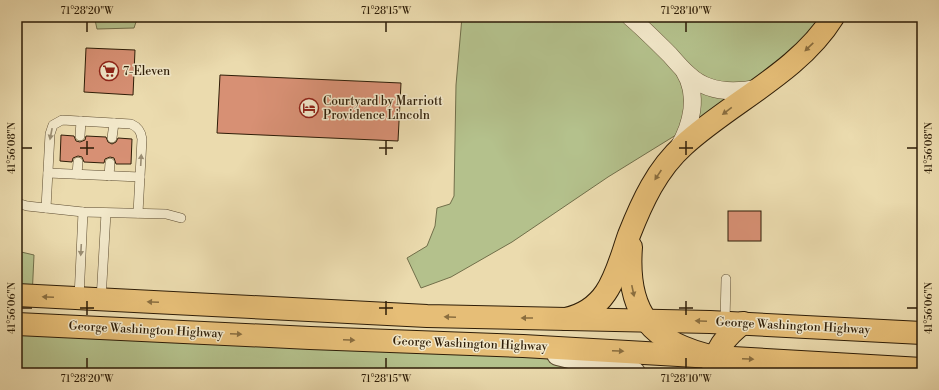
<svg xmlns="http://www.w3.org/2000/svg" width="939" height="390" font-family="'Libre Bodoni',serif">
<rect width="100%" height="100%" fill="#ebdbae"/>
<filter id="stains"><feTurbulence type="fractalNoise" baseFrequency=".005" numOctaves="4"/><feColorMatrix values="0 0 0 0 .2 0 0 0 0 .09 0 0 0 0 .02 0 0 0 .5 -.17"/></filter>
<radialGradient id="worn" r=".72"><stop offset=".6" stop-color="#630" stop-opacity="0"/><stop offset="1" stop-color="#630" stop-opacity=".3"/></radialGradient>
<g fill="#b4c18c" stroke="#716f4a">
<polygon points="101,17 147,17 136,22 134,28 97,29 95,20"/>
<polygon points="462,17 843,17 676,135 608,177 512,242 451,277 421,288 407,258 427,246 435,226 437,208 450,204 454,196 456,85"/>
<polygon points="17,251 34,255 32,298 17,300"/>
<polygon points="17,330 558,355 625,373 17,373"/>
</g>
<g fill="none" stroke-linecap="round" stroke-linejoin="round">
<polyline stroke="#6f7b6e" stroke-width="5" points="17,351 19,373"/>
</g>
<g fill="#d79074" stroke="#2e1d07">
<polygon points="86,48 135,50 133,95 84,92"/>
<polygon points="220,75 401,83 398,141 217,133"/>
<polygon points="61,135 74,136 76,141 80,142 85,140 86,136 106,137 108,142 112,144 116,142 118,138 132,139 131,164 116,164 114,158 110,157 105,159 104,163 84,162 82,157 78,156 73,158 72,162 60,161"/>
<rect x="728" y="211" width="33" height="30"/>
</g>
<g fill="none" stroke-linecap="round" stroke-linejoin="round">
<defs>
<g id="service">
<polyline points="80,136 81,121"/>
<polyline points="112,138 114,123"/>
<polyline points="48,173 140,177"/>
<polyline points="77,174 78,162"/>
<polyline points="109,176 110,163"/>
<polyline points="17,203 27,206 83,212 166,214 181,218"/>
<path d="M46,208L50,134L53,125L62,120L131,124C138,127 141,131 142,139L138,213"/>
<polyline points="79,298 83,212"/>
<polyline points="101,300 106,213"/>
<polyline points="725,322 726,279"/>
</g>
<g id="minor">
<path d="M630,17C644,29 657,42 670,55C676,62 682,69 689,75C708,93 734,93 758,88"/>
<path d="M678,148C692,125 699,95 684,71"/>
</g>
<polyline id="tertiary" points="558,354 634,373"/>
<g id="primary">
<polyline points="17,295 427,316 710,322 922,333"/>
<polyline points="17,324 310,338 523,346 922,369"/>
<path d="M713,373C713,351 726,336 743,323"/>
</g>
<g id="motorway">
<path d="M631,247C626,313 651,343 715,357"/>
<path d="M566,319C610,309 616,272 629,235C642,202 657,169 684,145C731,102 799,72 833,17"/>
</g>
</defs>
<use href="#service" stroke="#5d4c31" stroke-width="10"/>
<use href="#minor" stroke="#5d4c31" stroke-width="18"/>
<use href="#tertiary" stroke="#5d4c31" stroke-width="24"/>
<use href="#primary" stroke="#2e1d07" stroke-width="24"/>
<use href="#motorway" stroke="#2e1d07" stroke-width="24"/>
<use href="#service" stroke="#f2e8ca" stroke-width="9"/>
<use href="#minor" stroke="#f2e8ca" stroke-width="17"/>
<use href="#tertiary" stroke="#f2e8ca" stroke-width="22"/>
<use href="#primary" stroke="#e6be77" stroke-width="22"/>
<use href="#motorway" stroke="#e6be77" stroke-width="22"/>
</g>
<defs><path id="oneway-solid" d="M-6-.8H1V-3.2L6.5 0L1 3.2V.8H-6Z"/></defs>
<g fill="#8a6e3f">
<use href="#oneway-solid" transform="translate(809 47) rotate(136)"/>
<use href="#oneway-solid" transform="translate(727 111) rotate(143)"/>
<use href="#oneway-solid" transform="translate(658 175) rotate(124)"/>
<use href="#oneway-solid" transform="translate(633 291) rotate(78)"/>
<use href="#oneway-solid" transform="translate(48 297) rotate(-177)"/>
<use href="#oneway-solid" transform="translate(153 302) rotate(-177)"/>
<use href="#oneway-solid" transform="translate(450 317) rotate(-178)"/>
<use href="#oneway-solid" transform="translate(527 318) rotate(-180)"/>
<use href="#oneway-solid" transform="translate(701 321) rotate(-178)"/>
<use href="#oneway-solid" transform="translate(236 334) rotate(3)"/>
<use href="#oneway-solid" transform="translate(349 340) rotate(2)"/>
<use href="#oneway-solid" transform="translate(618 351) rotate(3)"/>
<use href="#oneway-solid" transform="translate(748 359) rotate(3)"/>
</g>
<g fill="#9a8d72">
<use href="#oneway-solid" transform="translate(51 134) rotate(101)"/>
<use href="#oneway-solid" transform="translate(141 160) rotate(-87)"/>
<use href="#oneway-solid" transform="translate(81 250) rotate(93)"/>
</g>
<path fill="none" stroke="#2e1d07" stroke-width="1.5" d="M87,22V32M386,22V32M686,22V32M87,141V155M386,141V155M686,141V155M22,148H32M80,148H94M379,148H393M679,148H693M907,148H917M87,301V315M386,301V315M686,301V315M22,308H32M80,308H94M379,308H393M679,308H693M907,308H917M87,358V368M386,358V368M686,358V368"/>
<defs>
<symbol id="supermarket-ring" viewBox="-11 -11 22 22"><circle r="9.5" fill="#f2e8ca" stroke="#8f2418" stroke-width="1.5"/><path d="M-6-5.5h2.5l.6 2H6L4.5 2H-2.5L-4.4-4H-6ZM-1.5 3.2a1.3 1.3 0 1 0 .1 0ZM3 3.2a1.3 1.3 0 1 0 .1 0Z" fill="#8f2418"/></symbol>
<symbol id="hotel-ring" viewBox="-11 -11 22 22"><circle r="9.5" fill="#f2e8ca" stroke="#8f2418" stroke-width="1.5"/><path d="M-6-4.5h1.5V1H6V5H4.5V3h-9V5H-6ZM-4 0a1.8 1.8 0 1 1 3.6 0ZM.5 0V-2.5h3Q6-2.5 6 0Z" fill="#8f2418"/></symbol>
</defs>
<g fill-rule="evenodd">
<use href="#supermarket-ring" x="98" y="60" width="22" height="22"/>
<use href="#hotel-ring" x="298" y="97" width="22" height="22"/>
</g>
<g text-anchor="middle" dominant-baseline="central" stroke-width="3" stroke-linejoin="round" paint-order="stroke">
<g font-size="12" fill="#2e1d07" stroke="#f2e8ca" text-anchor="start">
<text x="123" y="71">7-Eleven</text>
<text x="323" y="101">Courtyard by Marriott<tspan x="323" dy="14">Providence Lincoln</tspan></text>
</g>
<g font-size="12" fill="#2e1d07" stroke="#f2e8ca">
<text transform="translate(793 326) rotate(3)">George Washington Highway</text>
<text transform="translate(146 330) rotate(3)">George Washington Highway</text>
<text transform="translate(470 344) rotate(2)">George Washington Highway</text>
</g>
</g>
<rect width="939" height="390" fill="none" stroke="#ebdbae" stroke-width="44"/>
<rect x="22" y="22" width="895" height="346" fill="none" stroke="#2e1d07" stroke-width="1.5"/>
<g font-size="10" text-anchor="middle" fill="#2e1d07">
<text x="87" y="14">71°28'20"W</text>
<text x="386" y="14">71°28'15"W</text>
<text x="686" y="14">71°28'10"W</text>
<text transform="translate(11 148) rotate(-90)" y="4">41°56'08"N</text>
<text transform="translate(928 148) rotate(-90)" y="4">41°56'08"N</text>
<text transform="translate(11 308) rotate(-90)" y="4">41°56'06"N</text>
<text transform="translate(928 308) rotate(-90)" y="4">41°56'06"N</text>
<text x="87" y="382">71°28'20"W</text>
<text x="386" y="382">71°28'15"W</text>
<text x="686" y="382">71°28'10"W</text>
</g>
<rect width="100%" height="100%" filter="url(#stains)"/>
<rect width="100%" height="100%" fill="url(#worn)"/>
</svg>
